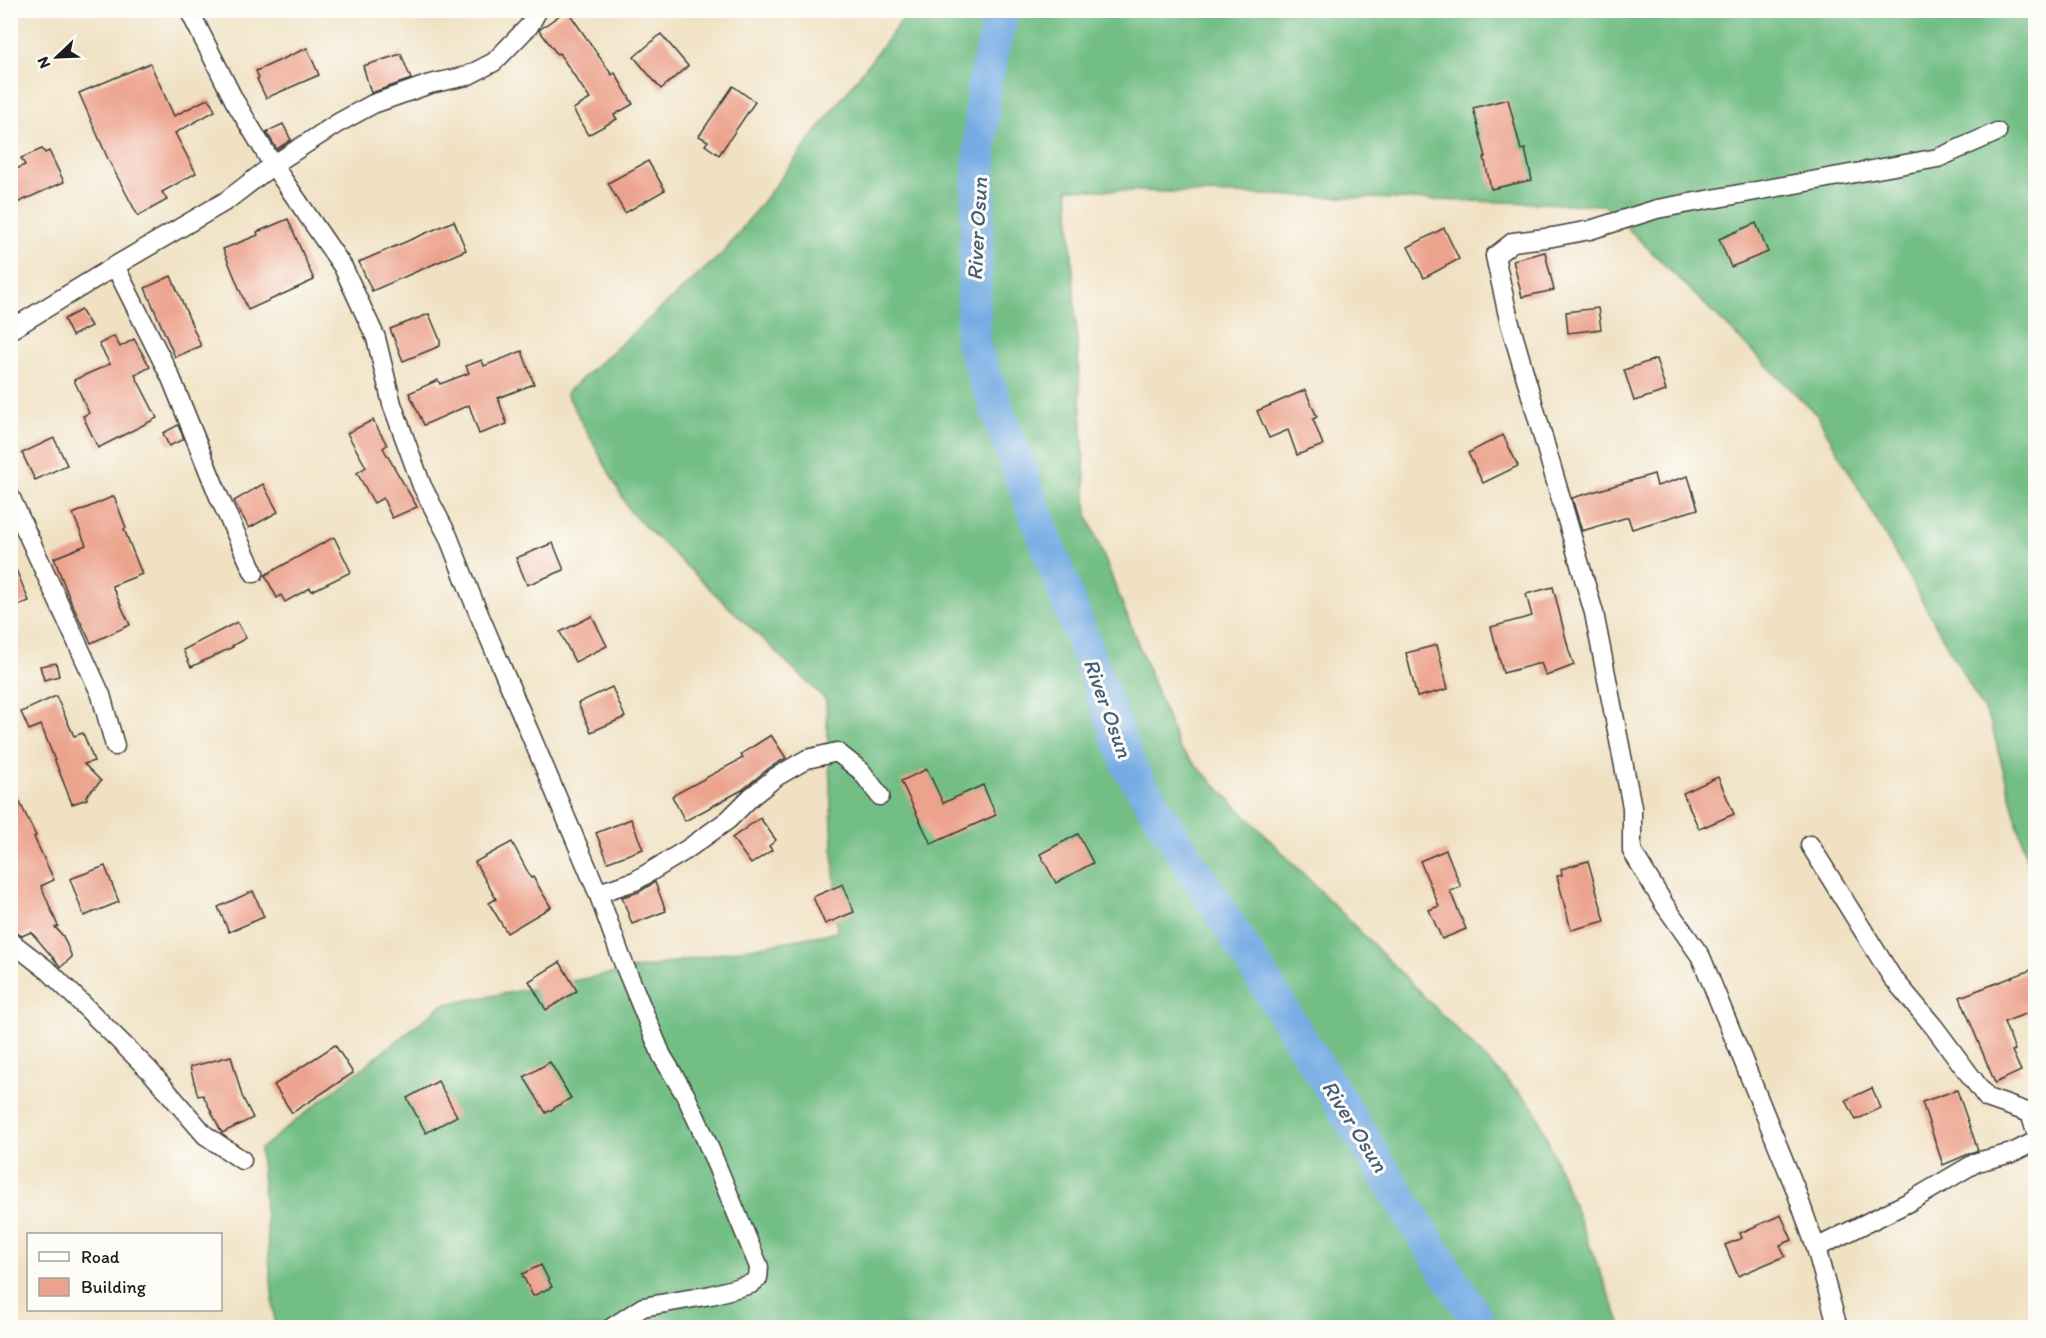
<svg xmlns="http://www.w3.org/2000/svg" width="2046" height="1338" font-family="Itim,sans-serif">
<rect width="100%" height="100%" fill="#fdfcf7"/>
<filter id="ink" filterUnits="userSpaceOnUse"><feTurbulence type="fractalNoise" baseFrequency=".0167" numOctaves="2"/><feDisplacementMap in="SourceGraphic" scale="12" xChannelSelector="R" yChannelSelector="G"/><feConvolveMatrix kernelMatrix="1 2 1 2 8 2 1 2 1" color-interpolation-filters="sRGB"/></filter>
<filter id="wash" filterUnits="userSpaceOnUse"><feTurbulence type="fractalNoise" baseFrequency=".008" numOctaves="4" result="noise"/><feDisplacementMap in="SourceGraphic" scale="24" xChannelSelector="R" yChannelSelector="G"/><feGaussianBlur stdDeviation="1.35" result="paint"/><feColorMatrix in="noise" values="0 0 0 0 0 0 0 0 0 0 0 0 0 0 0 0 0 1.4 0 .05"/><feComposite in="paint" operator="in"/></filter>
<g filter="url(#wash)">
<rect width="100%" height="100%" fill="#f0e1c3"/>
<polygon fill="#72be85" stroke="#476d50" stroke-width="1.5" points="909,11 2035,11 2035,891 1991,723 1817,415 1604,205 1068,189 1087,514 1179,748 1535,1109 1622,1327 275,1327 260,1149 442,1005 837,932 826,700 631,513 566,393 724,252"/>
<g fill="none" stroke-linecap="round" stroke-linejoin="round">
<polyline stroke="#76ace4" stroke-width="34" points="1002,10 983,91 972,342 1130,768 1482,1328"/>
</g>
<g id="blocks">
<g fill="#eca38d">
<polygon points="567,10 612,75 615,73 633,104 614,115 617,119 588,135 573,109 590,99 559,53 557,54 539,30"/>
<polygon points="661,34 688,66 661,89 634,57"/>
<polygon points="307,48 319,75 266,98 257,79 259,78 256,71"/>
<polygon points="401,54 411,79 371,93 363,66"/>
<polygon points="150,63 174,116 209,98 215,111 175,133 196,173 162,192 167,200 138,216 108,159 79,93"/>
<polygon points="733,86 755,102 719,155 705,145 708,141 699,136"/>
<polygon points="1508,99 1521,150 1525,149 1532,180 1491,189 1484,157 1486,157 1473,108"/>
<polygon points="283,124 291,140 277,149 266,132"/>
<polygon points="42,149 45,153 49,151 64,182 10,206 10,172 25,165 21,158"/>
<polygon points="648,161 665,190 625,213 608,183"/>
<polygon points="288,219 314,280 248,310 223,249 258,235 257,232"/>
<polygon points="454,221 466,250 372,291 359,262"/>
<polygon points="1756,223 1768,252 1731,267 1719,239"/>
<polygon points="1444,228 1459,259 1424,278 1408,247"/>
<polygon points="1545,252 1554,290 1522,297 1513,260"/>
<polygon points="171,276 201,346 175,357 145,288"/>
<polygon points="1598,308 1601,329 1568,333 1566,312"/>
<polygon points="81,310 91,326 72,336 64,319"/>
<polygon points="429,314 440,340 440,346 403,361 390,329"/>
<polygon points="114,336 120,347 134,339 150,367 135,375 157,418 98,448 83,416 89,413 74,380 110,364 99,344"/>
<polygon points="522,351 534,384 498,398 507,424 479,434 469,405 424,425 409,393 438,380 440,384 469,373 466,366 482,360 484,366"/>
<polygon points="1656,359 1666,391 1634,401 1624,370"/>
<polygon points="1305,390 1317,417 1313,419 1323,445 1297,455 1288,430 1269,438 1257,411"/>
<polygon points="373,420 387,445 383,448 417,507 392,518 383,498 374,503 357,473 366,467 347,433"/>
<polygon points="178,425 184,439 169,446 163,433"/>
<polygon points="1503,435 1518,466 1483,483 1468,453"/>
<polygon points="54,438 67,465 35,480 22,453"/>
<polygon points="1654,474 1657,486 1688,476 1698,509 1632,529 1628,517 1582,531 1572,498"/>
<polygon points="263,484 278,512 249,528 234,501"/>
<polygon points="114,496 126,528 124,529 142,574 112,586 130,625 91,643 71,602 54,558 86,545 73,514"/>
<polygon points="334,537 351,572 312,591 310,588 285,602 281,595 277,598 265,575"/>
<polygon points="553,543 564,570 527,585 516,558"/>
<polygon points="10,555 29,601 10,609"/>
<polygon points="1553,587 1569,651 1574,665 1546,676 1541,663 1503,673 1491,627 1532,616 1526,594"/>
<polygon points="592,616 607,646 575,662 560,632"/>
<polygon points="237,622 246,638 232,646 233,647 191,667 183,650"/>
<polygon points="1437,645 1448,689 1417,697 1406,653"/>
<polygon points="56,663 59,676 44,680 40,666"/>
<polygon points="612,687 625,717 591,732 578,703"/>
<polygon points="56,696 74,736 83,733 94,761 84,764 101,781 86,796 87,799 72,804 41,725 29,730 21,712"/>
<polygon points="771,735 786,758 769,768 742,790 685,821 672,796 743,758 741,754"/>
<polygon points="927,769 943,803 983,785 996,815 931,844 901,781"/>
<polygon points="1718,777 1734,814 1699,829 1683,793"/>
<polygon points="10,782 36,836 34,837 54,880 41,886 58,926 55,927 63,936 72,957 61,967 31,932 22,936 10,930"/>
<polygon points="760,818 776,840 769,846 772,850 751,864 732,838"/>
<polygon points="631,819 643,849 608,862 596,833"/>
<polygon points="1078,834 1093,863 1056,883 1040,854"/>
<polygon points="512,842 531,878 533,877 551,907 507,933 489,903 496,899 475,862"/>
<polygon points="1446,850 1461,887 1450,891 1466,929 1442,939 1429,910 1439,906 1420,861"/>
<polygon points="1588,861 1605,921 1571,930 1557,876 1562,875 1561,869"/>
<polygon points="105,866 119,902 84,916 70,879"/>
<polygon points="655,882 666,911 632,924 622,897 639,892"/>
<polygon points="843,884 854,912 825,924 813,897"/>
<polygon points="253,891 264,917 229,932 218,907"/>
<polygon points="560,962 577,991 546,1010 529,981"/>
<polygon points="2036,968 2036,1010 2004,1022 2015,1050 2012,1051 2021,1071 1995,1083 1960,997"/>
<polygon points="335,1045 353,1073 292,1113 274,1085"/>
<polygon points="231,1056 242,1096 253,1118 222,1133 203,1095 198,1096 190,1067"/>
<polygon points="550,1062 571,1098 546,1113 524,1077"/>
<polygon points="438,1081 457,1116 426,1133 407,1098"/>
<polygon points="1872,1088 1881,1108 1856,1120 1846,1100"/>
<polygon points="1957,1090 1978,1150 1943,1165 1922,1102"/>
<polygon points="1781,1215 1792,1240 1780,1245 1785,1256 1738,1276 1725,1245 1742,1238 1740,1233"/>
<polygon points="541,1265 552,1287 533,1296 522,1274"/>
</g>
</g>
</g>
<g filter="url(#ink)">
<use href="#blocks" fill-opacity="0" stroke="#3c3a35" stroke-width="1.5"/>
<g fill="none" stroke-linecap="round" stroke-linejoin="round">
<defs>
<g id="street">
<polyline points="189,10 234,100 273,165 343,267 376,338 392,404 422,486 448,536 473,600 598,893 621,957 662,1056 686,1096 706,1140 759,1267 758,1278 751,1284 711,1295 643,1307 611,1328"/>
<polyline points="115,266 171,378 219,497 254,573"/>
<polyline points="10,330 115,266 226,201 273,165 338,123 373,104 430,84 467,76 494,62 529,26 538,10"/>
<polyline points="10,496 101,695 115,746"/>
<polyline points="1810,845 1892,977 1934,1027 1987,1098 2030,1113 2036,1132"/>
<polyline points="598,893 635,881 686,850 728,820 751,797 776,777 807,759 837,752 861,771 880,796"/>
<polyline points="10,941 50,972 149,1070 205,1135 242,1160"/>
<polyline points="1816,1248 1909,1202 1977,1162 2012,1153 2036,1141"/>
<polyline points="1838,1328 1816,1248 1795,1188 1701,957 1664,904 1632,851 1632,807 1594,613 1509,320 1495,256 1513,242 1553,237 1590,230 1657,209 1938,158 1997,132"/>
</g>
</defs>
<use href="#street" stroke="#3c3a35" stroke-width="21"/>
<use href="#street" stroke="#fff" stroke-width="18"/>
</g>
</g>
<g text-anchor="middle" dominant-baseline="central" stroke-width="6" stroke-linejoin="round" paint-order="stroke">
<g font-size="22" font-style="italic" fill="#445d76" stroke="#fdfcf7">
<text transform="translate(977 229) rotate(-87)">River Osun</text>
<text transform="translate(1108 708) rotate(70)">River Osun</text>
<text transform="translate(1355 1126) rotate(58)">River Osun</text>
</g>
</g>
<rect width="2046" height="1338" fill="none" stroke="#fdfcf7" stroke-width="36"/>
<rect x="27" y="1233" width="195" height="78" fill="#fdfcf7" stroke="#a3a29f" stroke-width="1.5"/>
<rect x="39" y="1252" width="30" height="9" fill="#ffffff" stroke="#a3a29f" stroke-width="1.5"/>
<text x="81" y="1263" font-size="18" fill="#1c1c1c">Road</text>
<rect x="39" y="1278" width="30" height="18" fill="#eca38d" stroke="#a3a29f" stroke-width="1.5"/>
<text x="81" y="1293" font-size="18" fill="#1c1c1c">Building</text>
<g transform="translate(57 57) rotate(247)" stroke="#fdfcf7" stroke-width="4.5" paint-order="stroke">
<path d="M0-4.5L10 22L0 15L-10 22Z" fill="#1c1c1c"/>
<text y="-9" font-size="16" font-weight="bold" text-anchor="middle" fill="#1c1c1c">N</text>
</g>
</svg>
